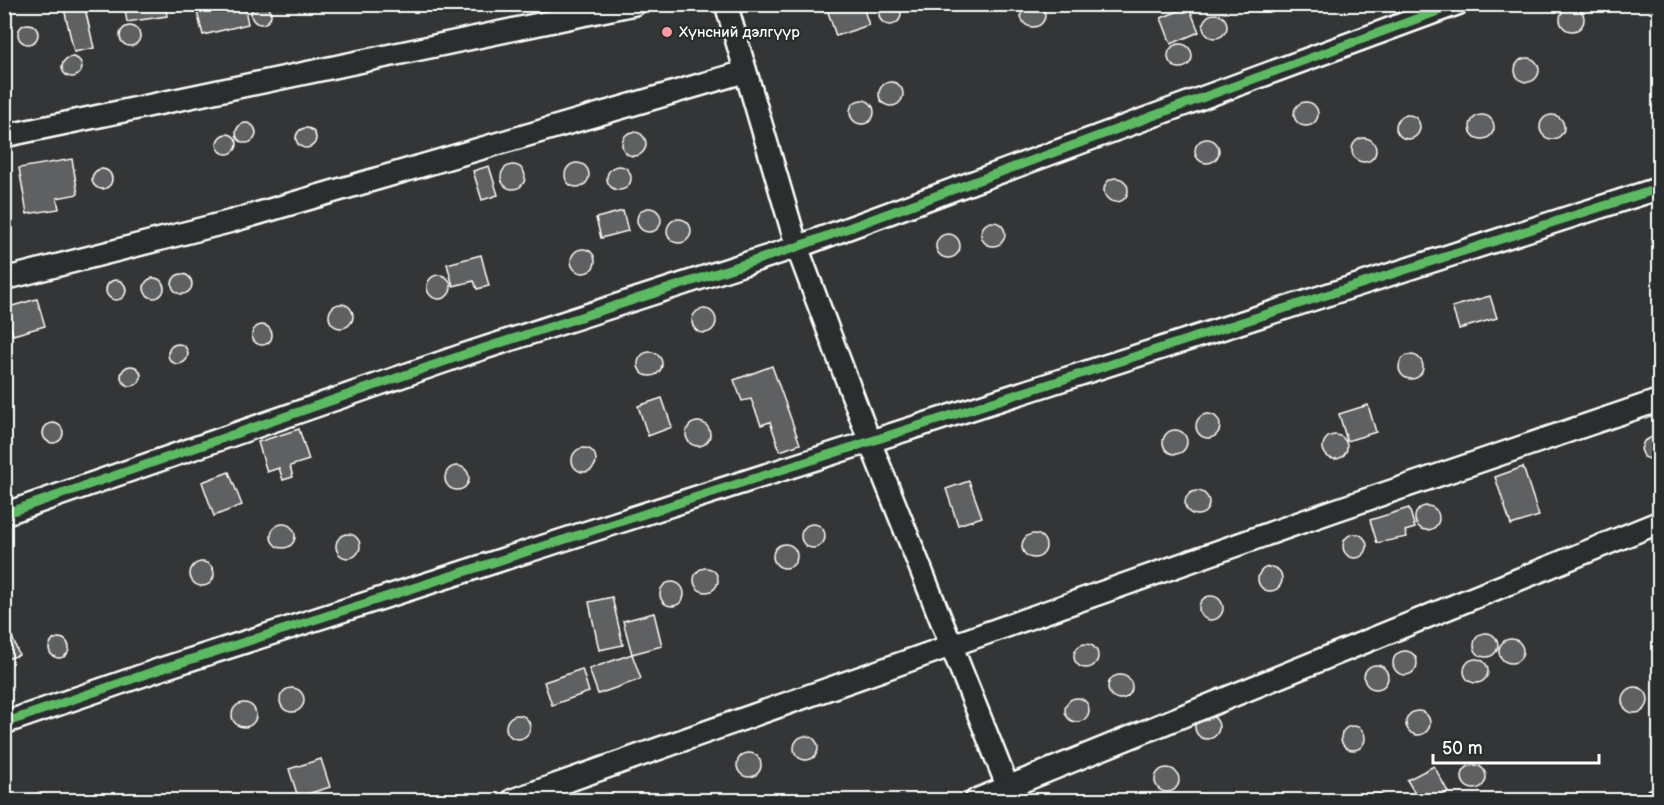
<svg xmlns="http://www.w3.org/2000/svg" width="1664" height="805" font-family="'Balsamiq Sans',sans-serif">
<rect width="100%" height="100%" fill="#333536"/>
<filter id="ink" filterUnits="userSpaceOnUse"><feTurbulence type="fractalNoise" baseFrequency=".0167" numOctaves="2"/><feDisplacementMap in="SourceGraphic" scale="12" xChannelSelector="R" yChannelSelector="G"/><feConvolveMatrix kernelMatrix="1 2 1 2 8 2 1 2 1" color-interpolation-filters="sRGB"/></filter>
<g filter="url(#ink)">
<g fill="#5f6162" stroke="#fff" stroke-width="1.5">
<circle cx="890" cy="14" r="11"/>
<circle cx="1033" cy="15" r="12"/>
<circle cx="261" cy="14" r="10"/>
<polygon points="63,4 84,4 94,48 74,52"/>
<polygon points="124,4 165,4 167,16 127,22"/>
<polygon points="209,4 244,4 248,24 203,35 196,8"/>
<polygon points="841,4 862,4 869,25 836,36 827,9"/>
<circle cx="1572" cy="19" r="12"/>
<polygon points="1189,7 1199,32 1171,44 1161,18"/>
<circle cx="1215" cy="26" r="12"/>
<circle cx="28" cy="34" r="10"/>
<circle cx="130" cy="36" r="10"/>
<circle cx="1180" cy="56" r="12"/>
<circle cx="72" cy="67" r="10"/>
<circle cx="1527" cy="70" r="12"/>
<circle cx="891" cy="94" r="12"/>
<circle cx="862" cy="112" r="12"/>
<circle cx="1306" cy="114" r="12"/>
<circle cx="1482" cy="127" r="12"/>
<circle cx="1408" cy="127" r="12"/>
<circle cx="1552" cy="127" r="12"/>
<circle cx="246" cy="133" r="10"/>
<circle cx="306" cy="138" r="10"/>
<circle cx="634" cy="144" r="12"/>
<circle cx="227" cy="144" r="10"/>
<circle cx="1364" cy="150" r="12"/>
<circle cx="1207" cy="151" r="12"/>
<polygon points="72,159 78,194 57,198 59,209 27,214 19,168"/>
<circle cx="577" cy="175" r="12"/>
<circle cx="513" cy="177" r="12"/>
<circle cx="619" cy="178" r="12"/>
<polygon points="489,166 498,195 482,200 473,171"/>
<circle cx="102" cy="179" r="10"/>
<circle cx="1116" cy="190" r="12"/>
<circle cx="649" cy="220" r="12"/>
<polygon points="623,211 628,231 601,238 596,218"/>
<circle cx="679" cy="231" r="12"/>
<circle cx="993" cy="234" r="12"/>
<circle cx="948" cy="246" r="12"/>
<circle cx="583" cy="261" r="12"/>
<polygon points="481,255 489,286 477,289 474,281 453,286 447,264"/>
<circle cx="182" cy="284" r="10"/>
<circle cx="439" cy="287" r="12"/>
<circle cx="154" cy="288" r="10"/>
<circle cx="116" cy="290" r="10"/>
<polygon points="1490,296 1497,318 1459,329 1452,307"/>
<polygon points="37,299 45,326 13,335 5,308"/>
<circle cx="341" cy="316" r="12"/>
<circle cx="704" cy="321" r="12"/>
<circle cx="262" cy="335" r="10"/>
<circle cx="178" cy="354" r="10"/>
<circle cx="650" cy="364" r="12"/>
<circle cx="1411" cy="367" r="12"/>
<circle cx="131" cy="376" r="10"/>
<polygon points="772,366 800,444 780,451 770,422 761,425 751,399 742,401 734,380"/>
<polygon points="662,398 672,427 648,436 638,406"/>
<polygon points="1368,405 1376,432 1347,441 1339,414"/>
<circle cx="1208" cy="426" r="12"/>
<circle cx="698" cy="434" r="12"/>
<circle cx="53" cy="433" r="10"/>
<polygon points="299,429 309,460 290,466 293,477 283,480 279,468 267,472 258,442"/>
<circle cx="1175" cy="442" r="12"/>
<circle cx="1335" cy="447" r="12"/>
<polygon points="1654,436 1660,438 1660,459 1655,461 1644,457 1641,449 1644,441"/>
<circle cx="584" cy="460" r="12"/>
<circle cx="457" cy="478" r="12"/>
<polygon points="1523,467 1539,516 1511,525 1495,477"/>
<polygon points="229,472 242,505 214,516 202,482"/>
<polygon points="969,481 982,517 958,525 946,489"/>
<circle cx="1197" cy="503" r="12"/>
<circle cx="1427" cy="518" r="12"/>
<polygon points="1409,508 1415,528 1405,531 1407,537 1377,543 1370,520"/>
<circle cx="813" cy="536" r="12"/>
<circle cx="283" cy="536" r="12"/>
<circle cx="348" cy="546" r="12"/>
<circle cx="1355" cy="546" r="12"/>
<circle cx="1034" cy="546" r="12"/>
<circle cx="785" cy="556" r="12"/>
<circle cx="202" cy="574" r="12"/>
<circle cx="1270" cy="579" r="12"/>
<circle cx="706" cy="580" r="12"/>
<circle cx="672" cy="594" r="12"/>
<circle cx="1211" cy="608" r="12"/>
<polygon points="612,597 623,645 599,650 589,602"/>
<polygon points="654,613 662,646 632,654 623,621"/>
<polygon points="6,621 19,655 4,660 4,622"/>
<circle cx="1486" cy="645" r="12"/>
<circle cx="59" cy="648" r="10"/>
<circle cx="1511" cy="651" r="12"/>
<circle cx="1086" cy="656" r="12"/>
<circle cx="1405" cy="663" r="12"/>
<polygon points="632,654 641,679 598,694 589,669"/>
<circle cx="1476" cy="671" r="12"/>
<circle cx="1376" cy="677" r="12"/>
<polygon points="582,669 589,692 552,705 544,682"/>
<circle cx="1120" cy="687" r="12"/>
<circle cx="1635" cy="700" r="13"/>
<circle cx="292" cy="700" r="12"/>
<circle cx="1077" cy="710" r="12"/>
<circle cx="244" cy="715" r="12"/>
<circle cx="1418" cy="723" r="12"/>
<circle cx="518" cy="727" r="12"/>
<circle cx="1207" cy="727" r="12"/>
<circle cx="1353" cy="738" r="12"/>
<circle cx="806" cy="748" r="12"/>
<circle cx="749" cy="765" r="12"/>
<polygon points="321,759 330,787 298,797 289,769"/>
<circle cx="1474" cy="777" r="12"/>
<polygon points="1434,766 1448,792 1432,800 1419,800 1407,780"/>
<circle cx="1167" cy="780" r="12"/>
<polygon points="1380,794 1390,800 1368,800 1372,795"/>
</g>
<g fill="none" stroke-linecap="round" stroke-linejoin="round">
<defs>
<g id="minor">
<polyline points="726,4 797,247 870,442 1013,800"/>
<polyline points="4,136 635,4"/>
<polyline points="4,279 232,221 744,72"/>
<polyline points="4,514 466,354 797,247 1457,4"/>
<polyline points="4,723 164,668 1660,188"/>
<polyline points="513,800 1333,511 1660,400"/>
<polyline points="976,800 1660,522"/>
<polyline points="1655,800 1660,799"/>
</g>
</defs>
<use href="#minor" stroke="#fff" stroke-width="26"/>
<use href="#minor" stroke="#2a2d2e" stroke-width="21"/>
<defs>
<g id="cycleway">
<polyline points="4,514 466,354 797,247 1457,4"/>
<polyline points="4,723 164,668 1660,188"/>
</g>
</defs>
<use href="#cycleway" stroke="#2a2d2e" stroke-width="13"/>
<use href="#cycleway" stroke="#5cba63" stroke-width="9"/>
</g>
</g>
<circle fill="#ff9aa2" stroke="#2a2d2e" stroke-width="2" cx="667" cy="32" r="6"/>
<g text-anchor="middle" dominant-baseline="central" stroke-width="4.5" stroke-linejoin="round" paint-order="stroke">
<g font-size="15" fill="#fff" stroke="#2a2d2e" text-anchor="start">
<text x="679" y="32">Хүнсний дэлгүүр</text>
</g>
</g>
<rect width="1664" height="805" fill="none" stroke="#2a2d2e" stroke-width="24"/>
<rect x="12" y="12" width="1640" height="781" fill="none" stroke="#fff" stroke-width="2" filter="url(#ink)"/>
<path d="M1433 754v9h166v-9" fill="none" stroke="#ffffff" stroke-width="3"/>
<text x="1442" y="754" font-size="18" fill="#ffffff" stroke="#2a2d2e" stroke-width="4.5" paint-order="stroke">50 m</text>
</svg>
